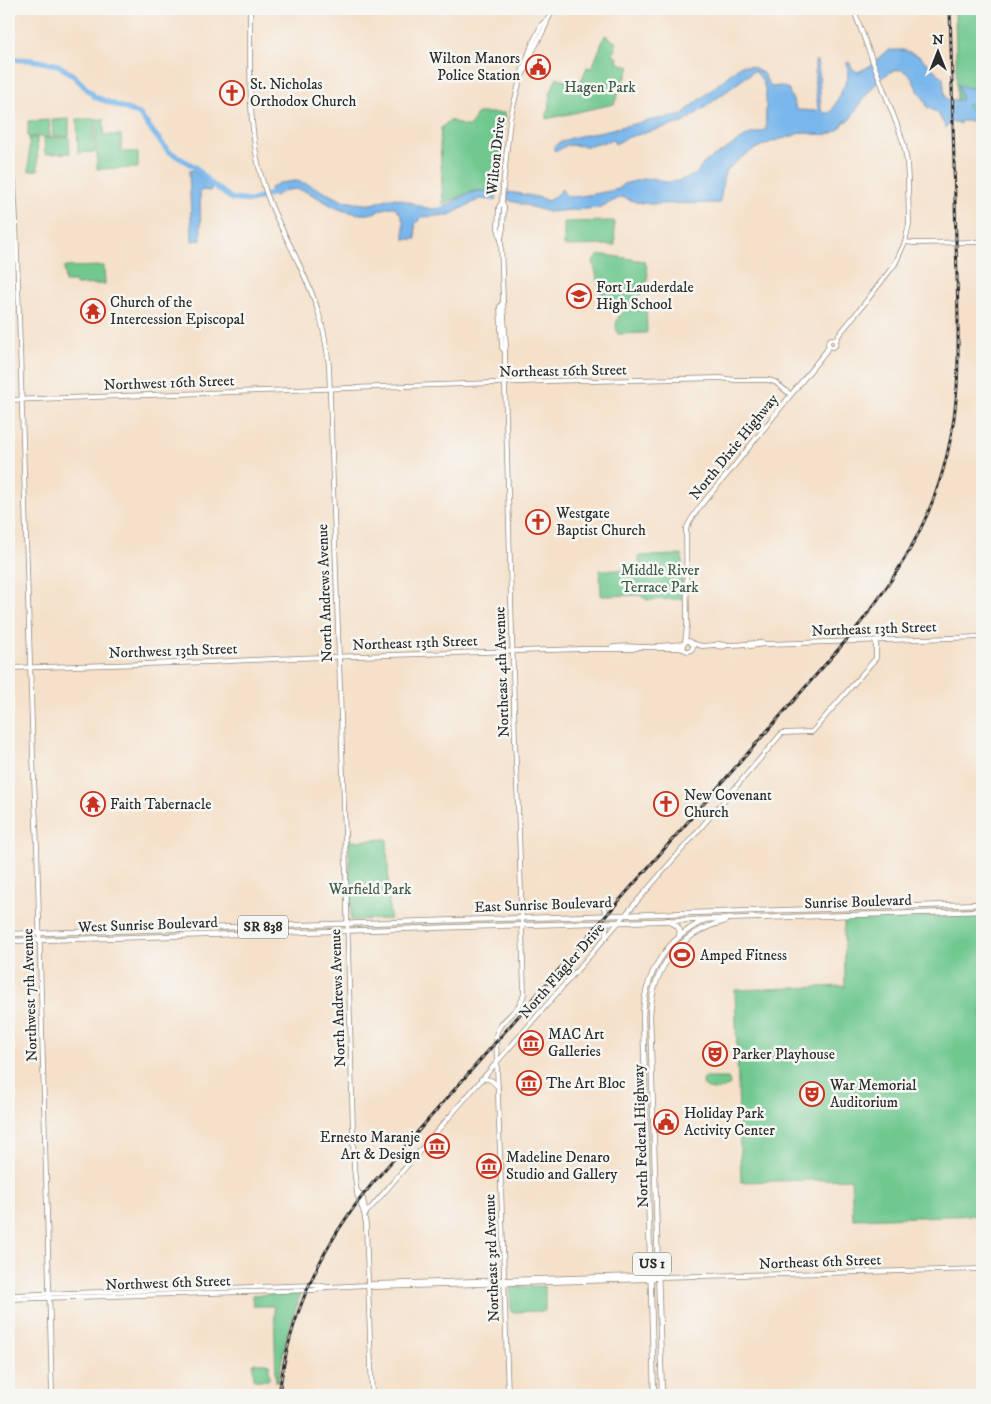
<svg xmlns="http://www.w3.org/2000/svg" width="991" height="1404" font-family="'IM FELL DW Pica',serif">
<rect width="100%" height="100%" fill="#f6f6f2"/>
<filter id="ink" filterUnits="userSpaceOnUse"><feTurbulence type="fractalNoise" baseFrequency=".02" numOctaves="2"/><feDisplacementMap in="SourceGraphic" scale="10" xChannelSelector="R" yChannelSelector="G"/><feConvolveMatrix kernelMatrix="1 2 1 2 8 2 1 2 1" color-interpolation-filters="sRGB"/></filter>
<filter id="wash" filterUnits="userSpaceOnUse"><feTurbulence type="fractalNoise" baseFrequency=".0096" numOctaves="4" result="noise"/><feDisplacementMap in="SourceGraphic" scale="20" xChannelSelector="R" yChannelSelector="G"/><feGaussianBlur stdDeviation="1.12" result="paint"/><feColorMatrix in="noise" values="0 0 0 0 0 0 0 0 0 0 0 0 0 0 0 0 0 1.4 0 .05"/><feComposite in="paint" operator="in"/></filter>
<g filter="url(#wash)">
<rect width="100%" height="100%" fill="#f5e0c9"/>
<g fill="#6fc88f" stroke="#4d7a5d">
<polygon points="955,9 982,9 982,113 966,111 957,103"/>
<polygon points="605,35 617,43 613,55 618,58 617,62 630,67 614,104 546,119 551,97 550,94 557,77 579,86 587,67 592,68"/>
<polygon points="477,113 505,113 497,192 474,191 443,204 440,143 441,128 450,120 464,126 469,126 473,122"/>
<polygon points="69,119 69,136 53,136 52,120"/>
<polygon points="77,119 94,119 95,152 78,153"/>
<polygon points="96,119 104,119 104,135 121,135 121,152 138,152 138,168 97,169"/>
<polygon points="49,120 50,137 28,137 28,121"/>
<polygon points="69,137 70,153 45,154 44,138"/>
<polygon points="29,138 37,138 38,170 29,171"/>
<polygon points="614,221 615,245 564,246 564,222"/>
<path d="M599,255H607L644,261C654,276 643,299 627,304C619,307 611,304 603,303L593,261Z"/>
<polygon points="104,266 105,284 76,285 73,282 65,282 64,267"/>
<path d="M639,302H646L647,332L645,333L618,334C611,319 625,306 639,302Z"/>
<polygon points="682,555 683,599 647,600 640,595 601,596 600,570 640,570 639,556"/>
<polygon points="387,839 390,919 351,920 349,841"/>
<polygon points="982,914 982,1215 853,1219 851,1179 741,1182 735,990 845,986 844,919"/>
<path d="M705,1078H728L729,1080L730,1085C725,1089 712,1092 706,1088C704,1086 703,1084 703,1081Z"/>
<polygon points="545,1286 545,1311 511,1312 510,1289 513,1287"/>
<polygon points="301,1293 286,1338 278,1382 276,1382 274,1306 253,1306 252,1295"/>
<polygon points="254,1363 267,1363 269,1364 269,1378 267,1380 255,1380 254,1379 253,1365"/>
</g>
<g fill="#78b6eb" stroke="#52708b">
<path d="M889,50H904L919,56L943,78L945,97L950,100H961V97L958,85C965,87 974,91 981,85L978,75L982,67V94L978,96L981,100L974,105L969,104L966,106L968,108L982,110V121H960V124L957,122H951L946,128L938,113L927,107C925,98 920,95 916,87C913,81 910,74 904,71C886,61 857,108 849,121H845C843,124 841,128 838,130C830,136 817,135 808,133C807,133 806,132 804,132C800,132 794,136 789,137C763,143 745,152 726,171C721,181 723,193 719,203L650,204L636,202L622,197L598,208L548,212L508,200V192L522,194L541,198L548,201L558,194L562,189C563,191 565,195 567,196C572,199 610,191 619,189L623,184L643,179L654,178L663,182H668L678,181L695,175L704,163L748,135L763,131L766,129C764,110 772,84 754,71L685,122L629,137L615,144L613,140L587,146L567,145L557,151L554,150V147L558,143L571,138L657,119L680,116L741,65L754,67L760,72H762L771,87L781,86L788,89L797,110L816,111L818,108L815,85V61H817L819,72L821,109L825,113H829L832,111L848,78L847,62L850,63L852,69L858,72L870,66L884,53Z"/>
<polygon points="193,170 212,188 210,191 203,190 200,192 201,240 192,241 189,171"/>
<path d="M296,181C313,184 326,194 342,200C348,202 367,205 372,204C379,202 387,198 395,198C408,200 422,209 435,209C449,208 460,194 474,192C481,190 490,192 497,192L496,200L480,199L449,215L422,217L415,224L416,239H404C404,231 405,221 400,213C398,211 396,209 395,207C385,206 378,213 368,214C363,215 355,213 349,212C321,207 303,175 274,197L270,188L279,183Z"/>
</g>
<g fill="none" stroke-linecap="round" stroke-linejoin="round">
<polyline stroke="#78b6eb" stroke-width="5.5" points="9,59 32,60 58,65 74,76 95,97 139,114 168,151 195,167 209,182 232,199 251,201 279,191"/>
</g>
</g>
<g filter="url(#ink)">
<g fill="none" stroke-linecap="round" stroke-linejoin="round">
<defs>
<g id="secondary">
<path d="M250,9C251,68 246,133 265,189C273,215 287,237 298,262C305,277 313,294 318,311C324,329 327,348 329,366L345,835L354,1169L357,1194L364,1213L366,1225L372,1395"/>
<path d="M522,75C528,69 529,61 532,53C537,41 545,31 548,19"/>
<polyline points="9,175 14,181 16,220 33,756 37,846 52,1395"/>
<path d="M502,202L499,207L498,228L501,240L503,302L506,346L505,351V383L515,741L519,830L524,993C522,1011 500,1018 496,1035L508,1395"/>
<polyline points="501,238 503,228 504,207 502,202 503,187 510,119 522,72 533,42 542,24 548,19 554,9"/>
<polyline points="905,242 914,243 982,242"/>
<polyline points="503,302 500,307 502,348 505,351"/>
<circle cx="832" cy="343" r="4"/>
<polyline points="836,341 838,336 864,304 895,264 905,242 909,224 908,181 907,162 904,145 899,130 873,62 856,16 855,9"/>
<polyline points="9,400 549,381 586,380 592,381 721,378 735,380 768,380 775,382 790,394"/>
<circle cx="688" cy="646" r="5"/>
<path d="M685,642L687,626L686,529C697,507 714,490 730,471C762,431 794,391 826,351L829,345"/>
<polyline points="691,643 702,646 715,645"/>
<path d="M727,645C724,647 719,647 715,645L718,644L727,645C733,645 739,645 745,644C753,643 759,642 767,644L982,637"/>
<polyline points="747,645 750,646 764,644"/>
<polyline points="656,647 658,646 683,644"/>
<path d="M611,648C620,644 644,648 656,647L658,648H679L683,649"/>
<polyline points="9,668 210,662 295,658 582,649 632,649 637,648"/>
<path d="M481,1079C490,1078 493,1081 498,1087"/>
<polyline points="357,1190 363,1199 366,1214"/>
<path d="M364,1213L369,1210C506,1050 646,893 782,733L812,732L876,658V641"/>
<polyline points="368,1285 373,1287 412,1286 652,1279 659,1277 701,1276 982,1269"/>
<polyline points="9,1295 316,1285 328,1287 368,1285 373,1284 635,1276 652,1276 659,1277"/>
<polyline points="9,1299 314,1290 326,1287"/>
</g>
<g id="primary">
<polyline points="604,906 605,911 609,915"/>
<polyline points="668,920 677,926 680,931 679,936"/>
<polyline points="603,922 606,927 606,937"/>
<polyline points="9,934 982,904"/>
<polyline points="9,941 982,911"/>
<path d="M654,1395L643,1017C644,974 666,939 705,920"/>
<path d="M662,1395L650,1016C652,968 679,933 725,921"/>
</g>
</defs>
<use href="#secondary" stroke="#90867a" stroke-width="5.5"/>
<use href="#primary" stroke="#90867a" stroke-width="6"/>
<use href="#secondary" stroke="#fff" stroke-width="4"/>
<use href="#primary" stroke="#fff" stroke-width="4.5"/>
<defs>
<path id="rail" d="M279,1395C288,1317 322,1244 372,1184L850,636C912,560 951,487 957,387C960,338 957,288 956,239C954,163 952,86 950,9"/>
</defs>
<use href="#rail" stroke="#2b2b2b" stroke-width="3"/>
<use href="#rail" stroke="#f6f6f2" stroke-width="1" stroke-dasharray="4" stroke-linecap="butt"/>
</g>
</g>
<defs>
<symbol id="civic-ring" viewBox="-11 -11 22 22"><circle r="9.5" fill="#f6f6f2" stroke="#c8321e" stroke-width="1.5"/><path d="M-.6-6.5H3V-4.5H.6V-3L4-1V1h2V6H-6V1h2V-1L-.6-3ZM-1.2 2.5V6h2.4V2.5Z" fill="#c8321e"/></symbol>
<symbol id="church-ring" viewBox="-11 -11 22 22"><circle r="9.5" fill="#f6f6f2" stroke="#c8321e" stroke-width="1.5"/><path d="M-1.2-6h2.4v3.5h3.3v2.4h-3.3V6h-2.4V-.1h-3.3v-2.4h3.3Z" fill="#c8321e"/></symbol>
<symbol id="school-ring" viewBox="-11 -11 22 22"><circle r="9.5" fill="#f6f6f2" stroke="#c8321e" stroke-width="1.5"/><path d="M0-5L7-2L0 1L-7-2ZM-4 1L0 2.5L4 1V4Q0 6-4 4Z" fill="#c8321e"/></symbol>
<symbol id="temple-ring" viewBox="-11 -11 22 22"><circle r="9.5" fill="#f6f6f2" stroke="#c8321e" stroke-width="1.5"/><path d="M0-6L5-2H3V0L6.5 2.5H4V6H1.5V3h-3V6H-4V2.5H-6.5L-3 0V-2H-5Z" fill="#c8321e"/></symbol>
<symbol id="stadium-ring" viewBox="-11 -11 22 22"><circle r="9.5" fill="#f6f6f2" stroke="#c8321e" stroke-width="1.5"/><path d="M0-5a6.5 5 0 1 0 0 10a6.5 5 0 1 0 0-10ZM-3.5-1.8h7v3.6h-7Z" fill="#c8321e"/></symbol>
<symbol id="museum-ring" viewBox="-11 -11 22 22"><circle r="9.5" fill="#f6f6f2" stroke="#c8321e" stroke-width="1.5"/><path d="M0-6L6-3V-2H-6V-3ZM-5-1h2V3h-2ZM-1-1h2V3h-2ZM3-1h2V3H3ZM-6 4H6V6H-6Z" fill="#c8321e"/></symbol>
<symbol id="theatre-ring" viewBox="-11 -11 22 22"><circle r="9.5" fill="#f6f6f2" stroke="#c8321e" stroke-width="1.5"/><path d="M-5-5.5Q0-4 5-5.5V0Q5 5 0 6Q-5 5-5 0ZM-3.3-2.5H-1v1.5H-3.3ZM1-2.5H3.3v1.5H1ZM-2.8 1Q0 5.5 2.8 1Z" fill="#c8321e"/></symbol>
</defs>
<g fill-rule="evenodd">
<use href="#civic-ring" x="524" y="53" width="28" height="28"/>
<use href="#church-ring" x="218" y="79" width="28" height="28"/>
<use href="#school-ring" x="565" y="282" width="28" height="28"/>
<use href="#temple-ring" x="79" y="297" width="28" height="28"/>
<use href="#church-ring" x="524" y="508" width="28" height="28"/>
<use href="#temple-ring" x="79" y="790" width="28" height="28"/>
<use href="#church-ring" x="652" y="790" width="28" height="28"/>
<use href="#stadium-ring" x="668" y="941" width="28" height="28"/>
<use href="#museum-ring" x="517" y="1029" width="28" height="28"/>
<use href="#theatre-ring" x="701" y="1040" width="28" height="28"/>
<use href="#museum-ring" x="515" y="1069" width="28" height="28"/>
<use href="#theatre-ring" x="798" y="1080" width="28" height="28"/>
<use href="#civic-ring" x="652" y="1108" width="28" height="28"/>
<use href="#museum-ring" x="423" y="1132" width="28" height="28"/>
<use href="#museum-ring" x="475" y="1152" width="28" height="28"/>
</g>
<g text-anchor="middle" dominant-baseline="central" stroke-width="5" stroke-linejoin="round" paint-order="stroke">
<g fill="#f6f6f2" stroke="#686867" stroke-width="1">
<rect x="238" y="915.5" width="50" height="23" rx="4"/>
<rect x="633" y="1252.5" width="38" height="23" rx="4"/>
</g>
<g font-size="14" font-weight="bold" fill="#2b2b2b">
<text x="263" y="927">SR 838</text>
<text x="652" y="1264">US 1</text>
</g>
<g font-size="15" fill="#2b2b2b" stroke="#f6f6f2" text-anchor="start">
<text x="520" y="58" text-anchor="end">Wilton Manors<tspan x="520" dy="17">Police Station</tspan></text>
<text x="250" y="84">St. Nicholas<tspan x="250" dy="17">Orthodox Church</tspan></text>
<text x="596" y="287">Fort Lauderdale<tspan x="596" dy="17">High School</tspan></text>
<text x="110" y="302">Church of the<tspan x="110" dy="17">Intercession Episcopal</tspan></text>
<text x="556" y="513">Westgate<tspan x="556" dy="17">Baptist Church</tspan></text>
<text x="684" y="795">New Covenant<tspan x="684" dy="17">Church</tspan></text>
<text x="110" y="804">Faith Tabernacle</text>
<text x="700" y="955">Amped Fitness</text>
<text x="548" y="1034">MAC Art<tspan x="548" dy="17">Galleries</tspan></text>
<text x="732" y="1054">Parker Playhouse</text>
<text x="546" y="1083">The Art Bloc</text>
<text x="830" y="1085">War Memorial<tspan x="830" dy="17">Auditorium</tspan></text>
<text x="684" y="1113">Holiday Park<tspan x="684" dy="17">Activity Center</tspan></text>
<text x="420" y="1137" text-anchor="end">Ernesto Maranje<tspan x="420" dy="17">Art &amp; Design</tspan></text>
<text x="506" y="1157">Madeline Denaro<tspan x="506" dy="17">Studio and Gallery</tspan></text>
</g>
<g font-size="15" fill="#3f5a49" stroke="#f6f6f2">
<text x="600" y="87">Hagen Park</text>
<text x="660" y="570">Middle River<tspan x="660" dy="17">Terrace Park</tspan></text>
<text x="370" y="889">Warfield Park</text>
</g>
<g font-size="15" fill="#2b2b2b" stroke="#f6f6f2">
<text transform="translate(496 156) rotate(-84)">Wilton Drive</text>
<text transform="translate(563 371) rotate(-1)">Northeast 16th Street</text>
<text transform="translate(169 383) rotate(-2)">Northwest 16th Street</text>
<text transform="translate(734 447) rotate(-51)">North Dixie Highway</text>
<text transform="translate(325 593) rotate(-92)">North Andrews Avenue</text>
<text transform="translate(874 629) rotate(-2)">Northeast 13th Street</text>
<text transform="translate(415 643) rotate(-2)">Northeast 13th Street</text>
<text transform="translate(173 651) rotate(-2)">Northwest 13th Street</text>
<text transform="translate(502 672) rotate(-92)">Northeast 4th Avenue</text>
<text transform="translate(858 902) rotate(-2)">Sunrise Boulevard</text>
<text transform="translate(543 905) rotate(-2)">East Sunrise Boulevard</text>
<text transform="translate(148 925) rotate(-2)">West Sunrise Boulevard</text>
<text transform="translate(562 971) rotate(-49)">North Flagler Drive</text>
<text transform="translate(30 995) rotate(-92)">Northwest 7th Avenue</text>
<text transform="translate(338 998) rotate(-92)">North Andrews Avenue</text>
<text transform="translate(641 1136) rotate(-92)">North Federal Highway</text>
<text transform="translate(492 1258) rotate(-92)">Northeast 3rd Avenue</text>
<text transform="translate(820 1262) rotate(-2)">Northeast 6th Street</text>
<text transform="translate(168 1283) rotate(-2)">Northwest 6th Street</text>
</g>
</g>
<rect width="991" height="1404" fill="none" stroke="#f6f6f2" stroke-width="30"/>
<g transform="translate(938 52)" stroke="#f6f6f2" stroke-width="4" paint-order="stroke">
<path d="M0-4L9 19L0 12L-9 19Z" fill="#2b2b2b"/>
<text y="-8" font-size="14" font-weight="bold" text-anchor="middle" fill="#2b2b2b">N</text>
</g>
</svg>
